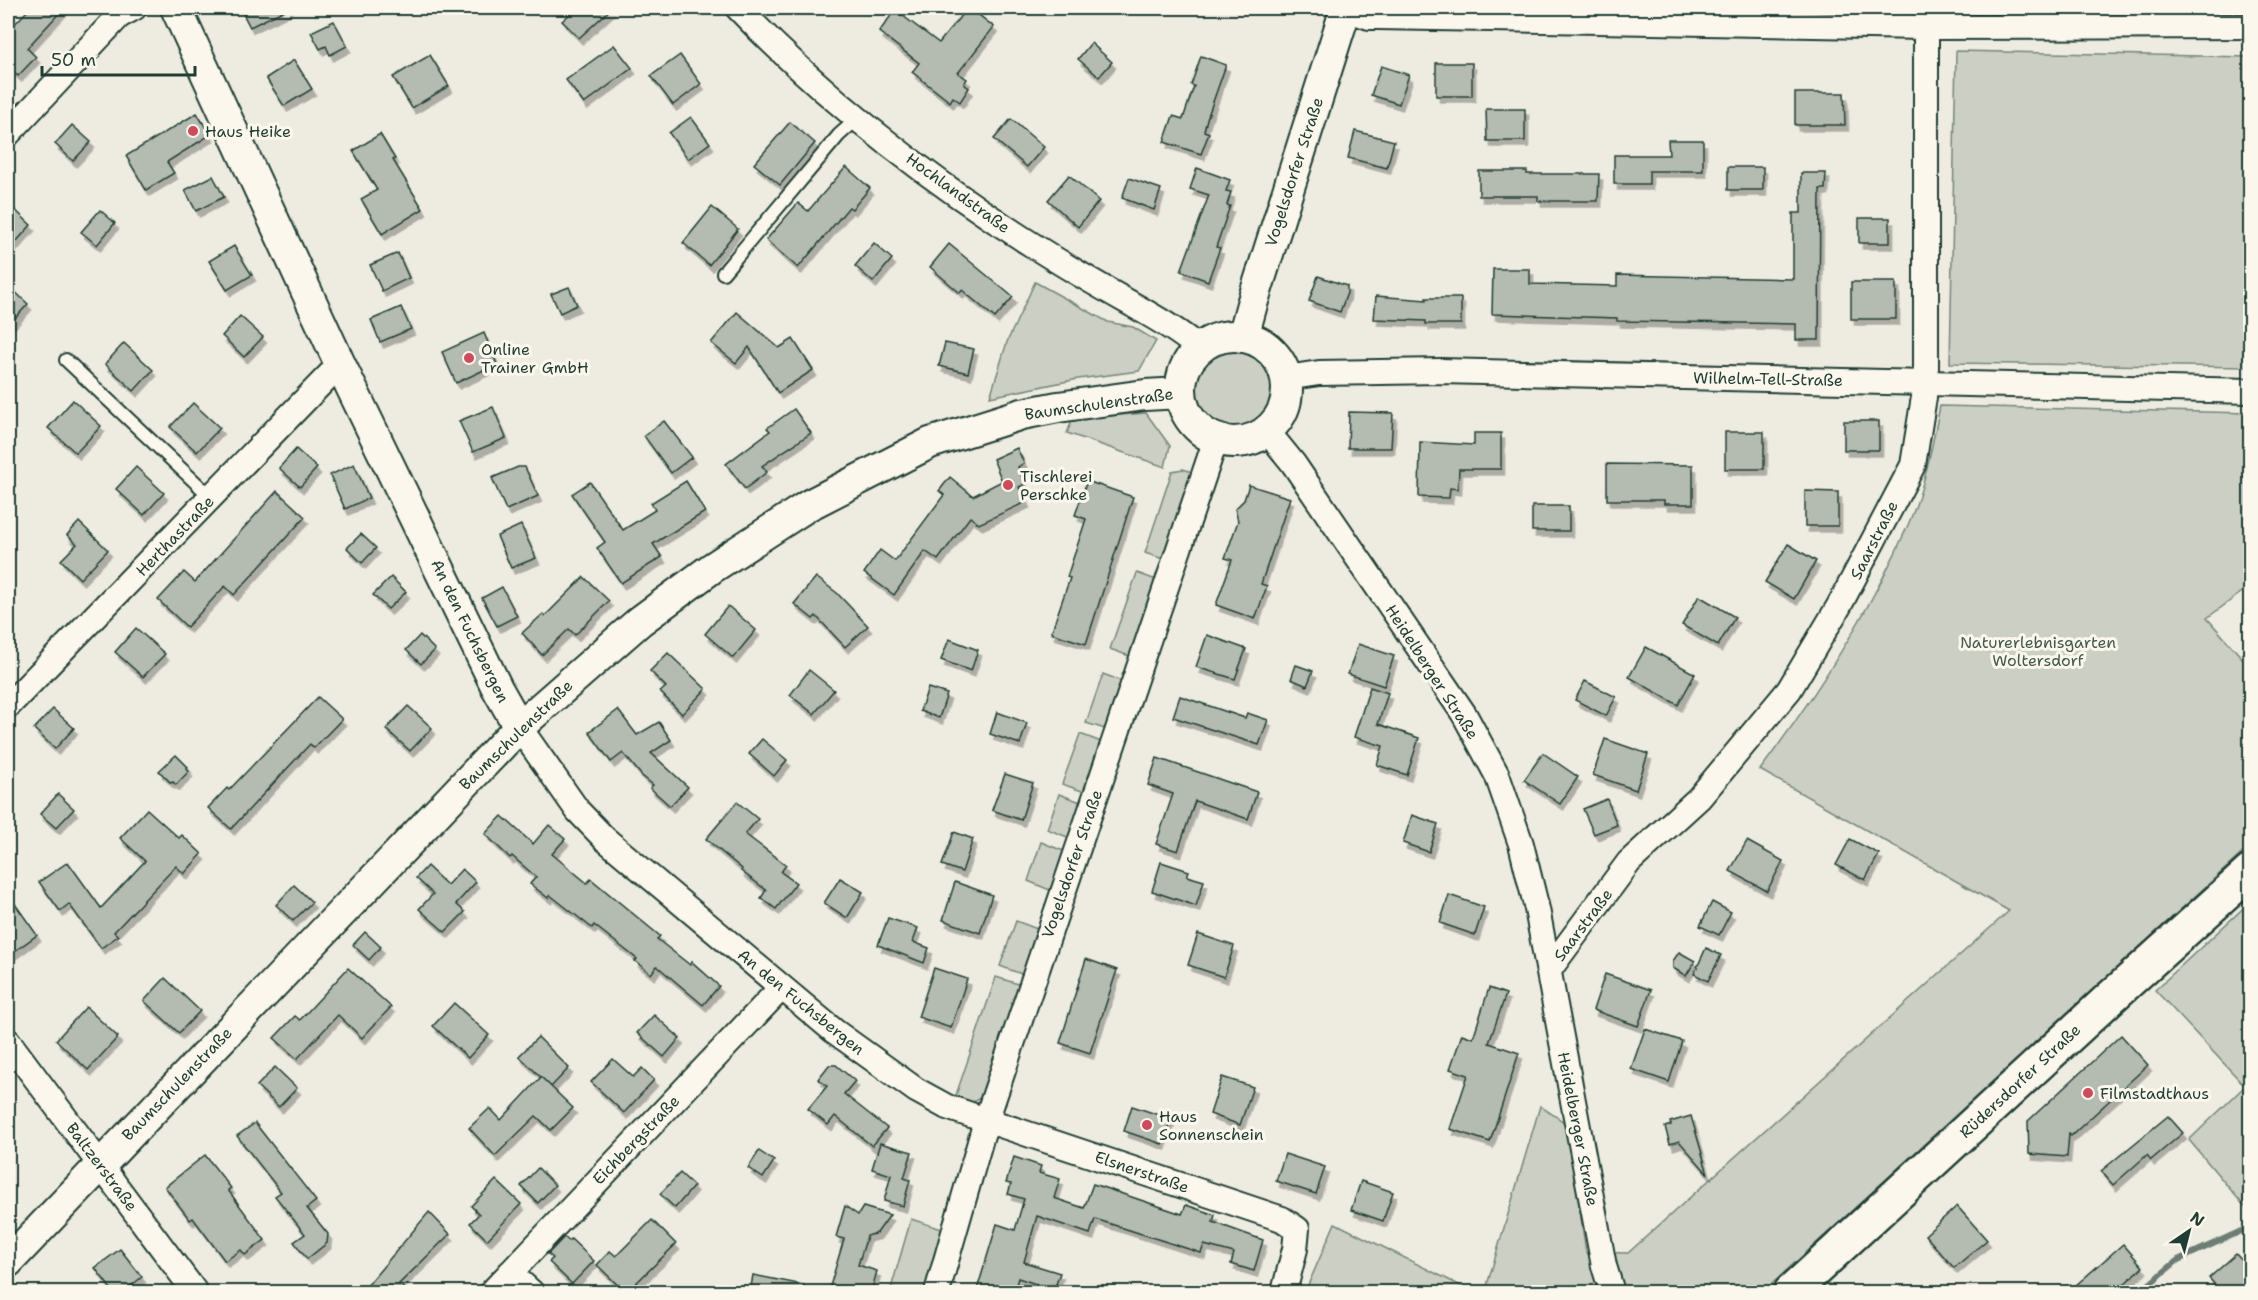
<svg xmlns="http://www.w3.org/2000/svg" width="2258" height="1300" font-family="'Shantell Sans',sans-serif">
<defs>
<filter id="shadow"><feDropShadow dx="3.5" dy="6" stdDeviation="0" flood-color="#0004"/></filter>
</defs>
<rect width="100%" height="100%" fill="#eeece1"/>
<filter id="ink" filterUnits="userSpaceOnUse"><feTurbulence type="fractalNoise" baseFrequency=".0167" numOctaves="2"/><feDisplacementMap in="SourceGraphic" scale="12" xChannelSelector="R" yChannelSelector="G"/><feConvolveMatrix kernelMatrix="1 2 1 2 8 2 1 2 1" color-interpolation-filters="sRGB"/></filter>
<g filter="url(#ink)">
<g fill="#cbcfc4" stroke="#75867c" stroke-width="1.5">
<polygon points="1956,51 2250,57 2250,367 1950,363"/>
<polygon points="1035,282 1108,322 1133,327 1156,341 1139,371 1078,379 990,397 1007,342"/>
<circle cx="1234" cy="390" r="40"/>
<path d="M1940,406L2250,413V586L2207,618L2250,667V846L1763,1292H1485L1540,1106L1567,1124L1586,1252L1628,1253L2009,911L1760,770C1817,694 1870,612 1908,525C1925,487 1932,446 1940,406Z"/>
<polygon points="1146,413 1170,446 1165,467 1067,433 1071,423 1068,419"/>
<polygon points="1183,469 1192,472 1163,559 1145,553 1172,471"/>
<polygon points="1137,573 1159,581 1132,657 1110,649"/>
<polygon points="1103,674 1124,682 1108,730 1086,723"/>
<polygon points="1080,734 1104,743 1085,792 1062,784"/>
<polygon points="1059,794 1083,803 1070,838 1047,829"/>
<polygon points="1041,842 1066,852 1052,891 1028,881"/>
<polygon points="2250,902 2250,1213 2189,1140 2245,1086 2155,990"/>
<polygon points="1016,921 1040,930 1024,975 1000,966"/>
<polygon points="996,977 1021,985 980,1098 970,1104 955,1098"/>
<polygon points="911,1219 945,1230 927,1292 890,1292"/>
<polygon points="1335,1223 1473,1292 1305,1292"/>
</g>
<g fill="none" stroke-linecap="round" stroke-linejoin="round">
<polyline stroke="#6c7d74" stroke-width="6" points="2140,1292 2178,1260 2250,1227"/>
</g>
<g fill="#b4bbb0" stroke="#1f3d34" stroke-width="1.5" filter="url(#shadow)">
<polygon points="30,8 64,8 27,48 36,57 18,76 8,66 8,31"/>
<polygon points="240,8 289,8 250,27"/>
<polygon points="577,8 612,8 579,38 562,21"/>
<polygon points="967,8 970,8 994,27 958,73 967,79 964,84 969,88 960,102 953,97 950,102 912,72 919,63 879,32 895,10 939,43"/>
<polygon points="334,21 347,46 330,55 326,46 320,49 311,32"/>
<polygon points="1091,43 1112,62 1099,77 1078,59"/>
<polygon points="614,45 632,68 584,104 566,80"/>
<polygon points="430,55 449,86 412,108 393,77"/>
<polygon points="680,55 701,84 673,105 651,76"/>
<polygon points="1201,56 1226,65 1207,119 1204,131 1209,133 1201,154 1164,142 1173,116 1183,119 1194,86 1191,85"/>
<polygon points="294,60 312,89 284,106 266,78"/>
<rect x="1436" y="63" width="36" height="33"/>
<polygon points="1381,66 1409,75 1399,104 1371,95"/>
<polygon points="1795,93 1844,93 1845,125 1795,125"/>
<polygon points="1486,109 1525,109 1525,141 1487,141"/>
<polygon points="197,113 210,135 167,162 174,173 146,190 126,156"/>
<polygon points="691,117 710,143 688,159 669,133"/>
<polygon points="1011,119 1044,147 1027,167 994,139"/>
<polygon points="790,122 815,143 780,185 754,164"/>
<polygon points="72,125 91,142 73,161 55,144"/>
<polygon points="1355,131 1394,141 1387,168 1348,158"/>
<polygon points="380,134 395,159 393,160 423,209 382,234 361,199 377,190 353,151"/>
<polygon points="1668,140 1703,140 1703,171 1649,171 1649,184 1614,184 1614,155 1669,155"/>
<polygon points="846,167 870,188 852,209 849,207 798,268 766,240 798,203 808,211"/>
<rect x="1728" y="167" width="35" height="23"/>
<polygon points="1197,168 1230,180 1226,191 1231,192 1227,205 1230,206 1216,247 1220,248 1208,281 1181,271 1209,195 1190,189"/>
<polygon points="1479,171 1527,171 1527,174 1599,174 1598,201 1538,201 1538,196 1479,196"/>
<polygon points="1801,173 1826,173 1825,189 1820,189 1819,340 1796,340 1796,324 1617,321 1617,318 1492,314 1493,269 1530,269 1530,284 1617,286 1617,275 1793,279 1793,213 1801,213"/>
<polygon points="1069,175 1099,201 1078,227 1048,200"/>
<polygon points="213,176 224,197 196,211 185,190"/>
<polygon points="1129,178 1161,189 1154,210 1122,198"/>
<polygon points="8,203 31,225 8,251"/>
<polygon points="712,207 738,229 709,265 683,243"/>
<polygon points="100,210 115,223 97,245 81,232"/>
<rect x="1859" y="218" width="31" height="25"/>
<polygon points="874,243 892,259 873,282 855,266"/>
<polygon points="949,244 1013,297 995,318 962,290 960,293 930,267"/>
<polygon points="234,246 252,275 227,290 209,261"/>
<polygon points="398,253 409,278 382,291 370,265"/>
<polygon points="1318,276 1347,286 1347,293 1340,312 1309,301"/>
<rect x="1851" y="282" width="45" height="37"/>
<polygon points="8,285 28,304 8,326"/>
<polygon points="569,287 577,305 560,313 551,294"/>
<polygon points="1376,296 1426,300 1426,298 1461,298 1461,324 1426,324 1426,321 1374,319"/>
<polygon points="401,307 411,329 380,342 371,320"/>
<polygon points="737,312 779,348 793,339 813,370 778,393 749,347 736,363 711,343"/>
<polygon points="240,316 263,337 244,357 222,336"/>
<polygon points="484,333 497,364 456,383 442,352"/>
<polygon points="124,343 153,370 134,391 105,364"/>
<polygon points="945,343 974,349 968,373 939,366"/>
<polygon points="73,400 101,426 76,453 48,428"/>
<polygon points="193,403 220,428 197,452 170,427"/>
<polygon points="493,407 506,438 473,452 459,421"/>
<polygon points="794,409 811,433 762,466 767,472 745,489 726,464 770,431 767,428"/>
<polygon points="1349,412 1393,413 1391,448 1348,448"/>
<polygon points="664,421 692,457 671,473 644,436"/>
<rect x="1844" y="421" width="35" height="29"/>
<rect x="1725" y="432" width="39" height="37"/>
<polygon points="1474,433 1501,433 1501,469 1459,469 1458,489 1450,488 1449,498 1419,497 1420,442 1474,445"/>
<polygon points="1017,448 1024,463 1018,467 1025,484 1019,487 1026,502 979,524 970,517 938,560 925,551 894,595 864,573 880,550 895,561 944,495 939,491 950,477 973,496 1002,481 993,459"/>
<polygon points="296,449 317,468 300,487 279,468"/>
<polygon points="354,464 369,498 345,509 330,475"/>
<polygon points="1607,464 1693,465 1693,504 1664,504 1664,500 1607,500"/>
<polygon points="136,467 164,493 144,515 116,489"/>
<polygon points="518,467 525,467 538,496 506,510 492,478"/>
<polygon points="686,481 705,512 653,544 662,557 621,583 597,548 605,542 572,494 590,482 623,530 655,510 651,503"/>
<polygon points="1087,481 1133,497 1086,644 1051,633 1070,578 1067,577 1086,519 1075,515"/>
<polygon points="1249,485 1290,498 1261,584 1267,586 1255,619 1216,605 1232,560 1225,558 1238,521 1235,509 1244,500"/>
<polygon points="277,491 305,517 234,595 225,586 187,627 158,600 184,572 195,582"/>
<polygon points="1805,491 1838,492 1838,526 1805,526"/>
<rect x="1532" y="506" width="37" height="25"/>
<polygon points="79,522 108,550 80,579 61,560 77,544 67,535"/>
<polygon points="521,525 536,558 511,568 497,536"/>
<polygon points="361,534 376,548 362,563 347,548"/>
<polygon points="1788,544 1816,561 1794,599 1765,582"/>
<polygon points="391,577 406,592 388,609 373,595"/>
<polygon points="584,577 609,601 575,635 569,629 542,655 522,633 543,614 545,616"/>
<polygon points="816,577 837,593 868,626 845,647 816,616 813,619 794,604"/>
<polygon points="502,587 517,616 497,626 482,598"/>
<polygon points="1699,596 1735,617 1718,646 1682,625"/>
<polygon points="728,606 756,630 733,658 705,634"/>
<polygon points="136,628 165,654 143,677 115,652"/>
<polygon points="420,635 435,650 421,664 406,650"/>
<polygon points="1207,635 1246,649 1235,679 1196,667"/>
<polygon points="949,639 978,650 971,671 941,660"/>
<polygon points="1358,644 1394,656 1384,686 1348,674"/>
<polygon points="1646,647 1695,674 1678,705 1629,677"/>
<polygon points="668,653 706,689 682,714 660,692 666,687 650,671"/>
<polygon points="1296,665 1313,671 1307,686 1291,679"/>
<polygon points="809,670 834,690 814,714 790,695"/>
<polygon points="1585,681 1616,697 1606,716 1575,700"/>
<polygon points="1370,687 1388,693 1378,724 1419,738 1407,775 1377,765 1383,746 1354,737"/>
<polygon points="928,688 947,694 939,718 920,711"/>
<polygon points="1180,696 1245,718 1247,713 1268,720 1259,745 1173,717"/>
<polygon points="318,697 342,719 314,748 310,744 231,829 208,808 227,788 229,790"/>
<polygon points="408,706 432,728 410,751 386,729"/>
<polygon points="53,709 74,728 55,749 34,729"/>
<polygon points="618,710 637,735 659,722 671,740 651,753 688,787 670,806 650,788 653,785 642,776 623,753 611,762 589,732"/>
<polygon points="997,712 1027,723 1020,744 990,734"/>
<polygon points="762,739 787,760 774,776 749,754"/>
<polygon points="1605,739 1648,754 1636,790 1593,775"/>
<polygon points="1543,753 1578,777 1560,804 1524,780"/>
<polygon points="176,755 188,767 186,769 189,771 176,785 173,782 171,783 159,771"/>
<polygon points="1157,758 1257,792 1248,819 1195,801 1178,851 1156,844 1173,794 1148,785"/>
<polygon points="1005,774 1033,783 1021,820 992,810"/>
<polygon points="58,794 74,809 56,828 40,814"/>
<polygon points="1607,799 1617,825 1594,834 1583,809"/>
<polygon points="737,802 758,819 745,834 786,865 781,872 796,883 776,909 761,898 766,890 741,871 742,869 706,839"/>
<polygon points="147,809 179,838 182,835 202,854 184,874 176,866 114,932 118,936 101,948 69,904 60,911 39,882 68,862 101,908 145,861 120,838"/>
<polygon points="1412,815 1438,824 1429,852 1403,843"/>
<polygon points="502,816 533,844 549,825 565,839 552,854 587,883 591,879 660,936 657,939 690,965 692,962 719,986 703,1005 657,966 651,974 635,961 637,959 594,925 592,928 550,895 548,898 530,884 536,877 512,856 510,858 485,834"/>
<polygon points="954,832 973,839 962,872 942,865"/>
<polygon points="1850,839 1879,854 1865,880 1836,865"/>
<polygon points="1747,841 1783,861 1767,891 1730,871"/>
<polygon points="1161,862 1189,871 1187,876 1204,881 1196,906 1152,891"/>
<polygon points="427,866 447,885 462,869 476,882 456,904 465,912 445,932 419,909 433,894 416,878"/>
<polygon points="840,878 863,892 847,918 824,903"/>
<polygon points="955,882 992,895 980,933 943,920"/>
<polygon points="294,885 312,902 293,921 276,905"/>
<polygon points="8,894 37,935 8,956"/>
<polygon points="1449,895 1484,907 1475,935 1440,923"/>
<polygon points="1712,902 1731,912 1719,935 1700,926"/>
<polygon points="888,918 918,928 913,942 929,948 924,963 878,945"/>
<polygon points="365,932 381,947 369,960 353,945"/>
<polygon points="1198,934 1234,946 1224,977 1188,965"/>
<polygon points="1706,948 1721,955 1708,981 1694,974"/>
<polygon points="1679,952 1695,961 1686,976 1673,968 1673,961"/>
<polygon points="1086,959 1117,970 1090,1053 1060,1043"/>
<polygon points="348,968 391,1007 362,1038 338,1015 297,1059 274,1038 295,1016 300,1020"/>
<polygon points="934,968 967,979 951,1028 918,1017"/>
<polygon points="1605,974 1651,990 1638,1026 1593,1010"/>
<polygon points="165,978 200,1011 179,1033 144,1001"/>
<polygon points="1489,988 1506,994 1489,1043 1519,1053 1490,1142 1450,1129 1468,1075 1450,1069 1462,1034 1473,1038"/>
<polygon points="454,1003 489,1035 468,1058 433,1026"/>
<polygon points="86,1007 118,1037 88,1070 56,1040"/>
<polygon points="654,1015 680,1038 664,1057 637,1033"/>
<polygon points="1645,1029 1682,1041 1669,1082 1631,1069"/>
<polygon points="2121,1035 2148,1065 2071,1136 2069,1134 2067,1157 2029,1154 2028,1121"/>
<polygon points="538,1037 569,1068 551,1087 519,1056"/>
<polygon points="613,1059 633,1077 642,1068 654,1080 624,1113 591,1082"/>
<polygon points="829,1065 836,1065 855,1081 844,1094 887,1128 872,1146 835,1116 828,1125 808,1109 827,1086 818,1079"/>
<polygon points="275,1067 297,1088 279,1107 257,1086"/>
<polygon points="541,1077 573,1108 551,1130 536,1116 495,1156 469,1128 490,1108 501,1120"/>
<polygon points="1222,1077 1253,1087 1240,1125 1210,1114"/>
<polygon points="1132,1106 1171,1119 1162,1144 1124,1131"/>
<polygon points="1691,1116 1708,1174 1679,1141 1670,1144 1665,1127 1671,1125 1670,1122"/>
<polygon points="2168,1116 2183,1133 2151,1160 2147,1155 2113,1185 2101,1171"/>
<polygon points="255,1123 316,1201 307,1208 328,1234 327,1243 307,1259 294,1242 305,1234 275,1196 281,1192 237,1136"/>
<polygon points="880,1143 912,1152 904,1178 910,1180 903,1206 884,1201 891,1175 872,1169"/>
<polygon points="759,1151 774,1161 763,1178 748,1168"/>
<polygon points="1285,1154 1325,1167 1316,1194 1276,1181"/>
<polygon points="205,1155 231,1188 228,1190 265,1240 245,1255 241,1250 225,1261 193,1218 190,1220 165,1187"/>
<polygon points="1014,1157 1041,1166 1039,1173 1060,1179 1054,1198 1084,1208 1093,1184 1182,1214 1186,1205 1215,1215 1213,1222 1263,1240 1254,1271 1231,1264 1234,1253 1204,1245 1201,1253 1095,1219 1090,1234 1037,1216 1024,1262 1060,1273 1054,1290 1018,1278 1015,1288 1007,1285 1005,1293 976,1293 997,1224 1015,1230 1024,1199 1008,1194 1011,1184 1006,1183"/>
<polygon points="538,1168 555,1185 538,1203 521,1186"/>
<polygon points="680,1173 694,1186 675,1208 660,1194"/>
<polygon points="496,1180 521,1204 487,1240 470,1223 479,1214 471,1206"/>
<polygon points="1361,1181 1393,1192 1383,1221 1351,1210"/>
<polygon points="845,1206 858,1215 863,1207 890,1215 877,1233 867,1236 858,1265 877,1271 871,1293 828,1293 844,1239 836,1237"/>
<polygon points="1957,1206 1987,1240 1954,1268 1925,1235"/>
<polygon points="429,1212 450,1234 399,1284 409,1293 361,1293"/>
<polygon points="652,1220 676,1244 626,1293 597,1265 610,1251 616,1256"/>
<polygon points="564,1237 569,1241 571,1239 594,1261 572,1284 549,1262 553,1258 548,1254"/>
<polygon points="2123,1244 2143,1267 2114,1293 2067,1293"/>
<polygon points="120,1249 142,1277 122,1293 114,1293 95,1268"/>
<polygon points="2236,1254 2250,1270 2250,1293 2222,1293 2209,1278"/>
<polygon points="753,1275 804,1285 803,1293 750,1293"/>
</g>
<g fill="none" stroke-linecap="round" stroke-linejoin="round">
<defs>
<g id="service">
<polyline points="723,273 839,135 857,119"/>
<polyline points="66,360 212,498"/>
</g>
<g id="minor">
<path d="M738,8C825,99 928,179 1034,246C1065,266 1096,284 1128,302C1152,316 1178,330 1200,349"/>
<polyline points="1346,9 1369,17 1377,17 1925,27 2250,26"/>
<polyline points="8,134 119,16 134,8"/>
<polyline points="1286,378 1319,373 1441,371 2250,391"/>
<polyline points="1267,431 1293,463 1464,714 1497,775 1521,844 1537,909 1604,1266 1612,1292"/>
<polyline points="8,706 340,364"/>
<polyline points="519,727 578,811 605,839 834,1031 916,1090 947,1107 1282,1219 1297,1229 1295,1249 1284,1292"/>
<polyline points="1549,970 1629,862 1699,798 1789,690 1839,606 1913,465 1924,397 1926,367 1926,8"/>
<polyline points="8,1041 195,1292"/>
<polyline points="510,1273 531,1292"/>
<polyline points="492,1292 781,988"/>
<polyline points="937,1292 986,1121 1216,439"/>
</g>
<g id="tertiary">
<polyline points="176,8 340,364 497,688 519,727"/>
<circle cx="1234" cy="389" r="53"/>
<polyline points="1243,337 1252,304 1346,8"/>
<polyline points="8,1262 519,727 640,621 712,568 809,505 930,443 1022,414 1058,407 1145,395 1181,393"/>
</g>
<polyline id="secondary" points="1791,1292 2108,1000 2250,872"/>
</defs>
<use href="#service" stroke="#1f3d34" stroke-width="16"/>
<use href="#minor" stroke="#1f3d34" stroke-width="28"/>
<use href="#tertiary" stroke="#1f3d34" stroke-width="34"/>
<use href="#secondary" stroke="#1f3d34" stroke-width="38"/>
<use href="#service" stroke="#fbf7ec" stroke-width="12"/>
<use href="#minor" stroke="#fbf7ec" stroke-width="24"/>
<use href="#tertiary" stroke="#fbf7ec" stroke-width="30"/>
<use href="#secondary" stroke="#fbf7ec" stroke-width="33"/>
</g>
</g>
<g fill="#d1495b" stroke="#fbf7ec" stroke-width="2">
<circle cx="193" cy="131" r="6"/>
<circle cx="469" cy="358" r="6"/>
<circle cx="1008" cy="485" r="6"/>
<circle cx="2088" cy="1093" r="6"/>
<circle cx="1147" cy="1125" r="6"/>
</g>
<g text-anchor="middle" dominant-baseline="central" stroke-width="6" stroke-linejoin="round" paint-order="stroke">
<g font-size="16" fill="#1f3d34" stroke="#fbf7ec" text-anchor="start">
<text x="205" y="131">Haus Heike</text>
<text x="481" y="349">Online<tspan x="481" dy="18">Trainer GmbH</tspan></text>
<text x="1020" y="476">Tischlerei<tspan x="1020" dy="18">Perschke</tspan></text>
<text x="2100" y="1093">Filmstadthaus</text>
<text x="1159" y="1116">Haus<tspan x="1159" dy="18">Sonnenschein</tspan></text>
</g>
<g font-size="16" fill="#1f3d34" stroke="#fbf7ec">
<text transform="translate(1294 172) rotate(-72)">Vogelsdorfer Straße</text>
<text transform="translate(958 193) rotate(36)">Hochlandstraße</text>
<text transform="translate(1768 379) rotate(1)">Wilhelm-Tell-Straße</text>
<text transform="translate(1099 404) rotate(-8)">Baumschulenstraße</text>
<text transform="translate(175 536) rotate(-46)">Herthastraße</text>
<text transform="translate(1874 540) rotate(-63)">Saarstraße</text>
<text transform="translate(470 631) rotate(64)">An den Fuchsbergen</text>
<text transform="translate(1432 672) rotate(57)">Heidelberger Straße</text>
<text transform="translate(516 735) rotate(-44)">Baumschulenstraße</text>
<text transform="translate(1072 864) rotate(-71)">Vogelsdorfer Straße</text>
<text transform="translate(1583 925) rotate(-53)">Saarstraße</text>
<text transform="translate(801 1002) rotate(39)">An den Fuchsbergen</text>
<text transform="translate(2020 1081) rotate(-43)">Rüdersdorfer Straße</text>
<text transform="translate(177 1084) rotate(-46)">Baumschulenstraße</text>
<text transform="translate(1578 1129) rotate(79)">Heidelberger Straße</text>
<text transform="translate(636 1140) rotate(-46)">Eichbergstraße</text>
<text transform="translate(102 1167) rotate(53)">Baltzerstraße</text>
<text transform="translate(1142 1172) rotate(19)">Elsnerstraße</text>
</g>
<g font-size="16" fill="#415a51" stroke="#fbf7ec">
<text x="2038" y="642">Naturerlebnisgarten<tspan x="2038" dy="18">Woltersdorf</tspan></text>
</g>
</g>
<rect width="2258" height="1300" fill="none" stroke="#fbf7ec" stroke-width="30"/>
<rect x="15" y="15" width="2228" height="1270" fill="none" stroke="#1f3d34" stroke-width="2" filter="url(#ink)"/>
<g transform="translate(2189 1231) rotate(35)" stroke="#fbf7ec" stroke-width="4.5" paint-order="stroke">
<path d="M0-4.5L10 22L0 15L-10 22Z" fill="#1f3d34"/>
<text y="-9" font-size="16" font-weight="bold" text-anchor="middle" fill="#1f3d34">N</text>
</g>
<path d="M42 66v9h153v-9" fill="none" stroke="#1f3d34" stroke-width="3"/>
<text x="51" y="66" font-size="18" fill="#1f3d34" stroke="#fbf7ec" stroke-width="4.5" paint-order="stroke">50 m</text>
</svg>
